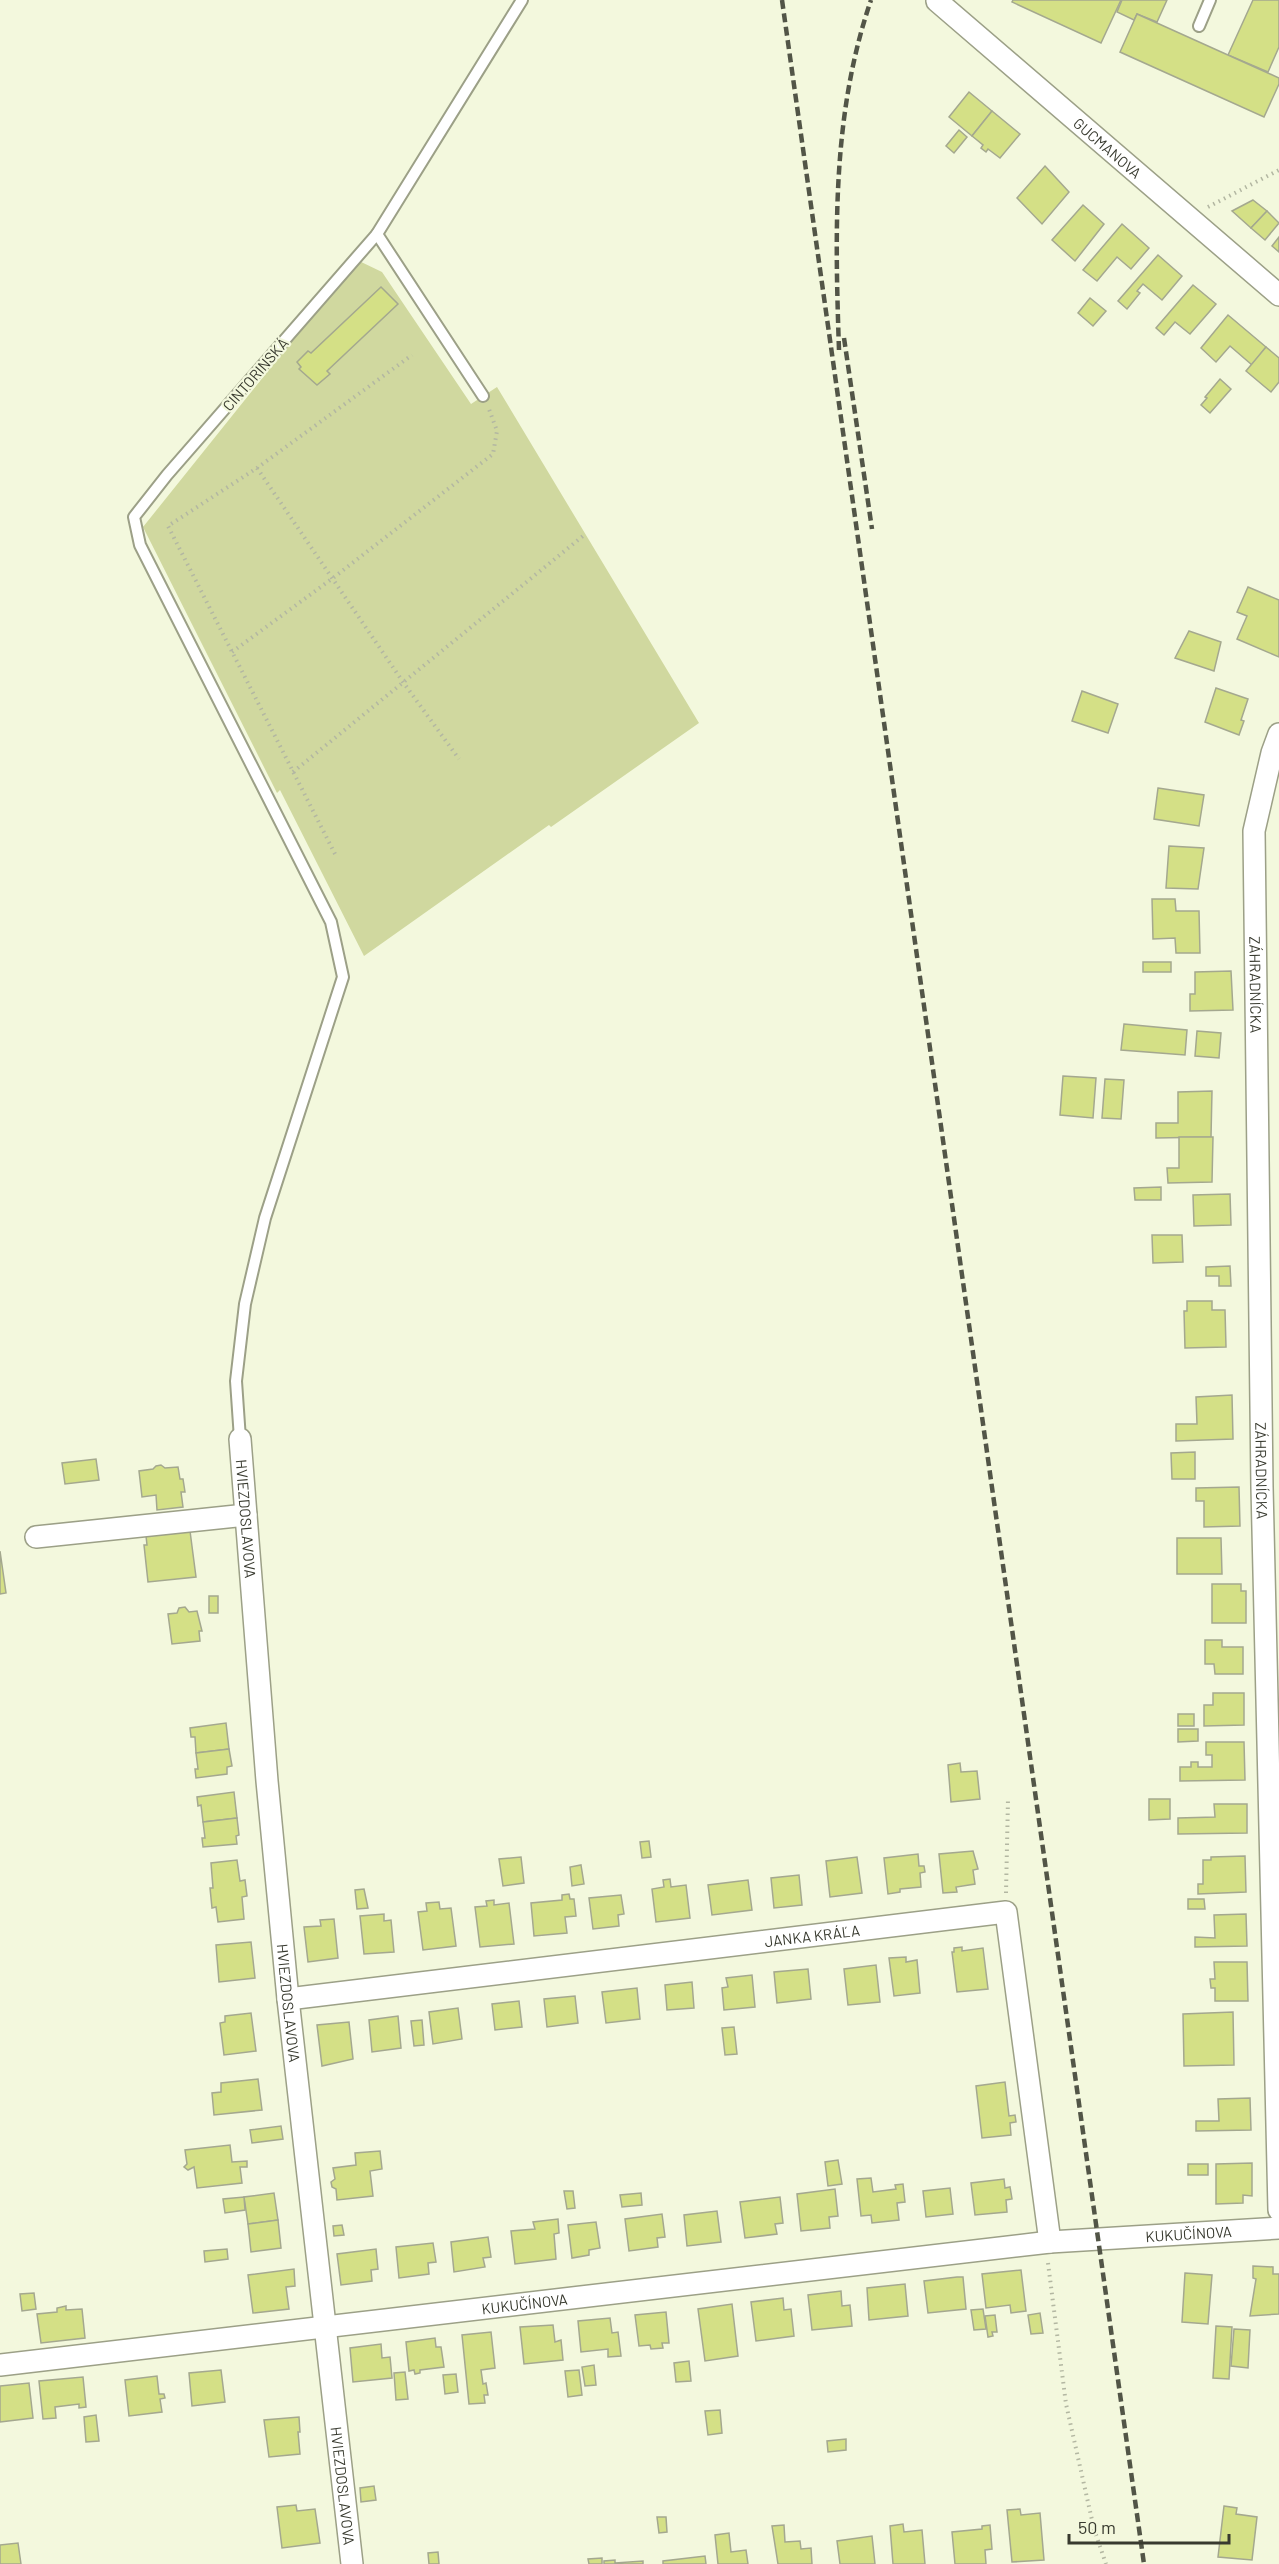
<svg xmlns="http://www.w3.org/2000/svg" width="1279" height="2564" font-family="Barlow,sans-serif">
<rect width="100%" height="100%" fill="#f3f8dd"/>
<polygon fill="#d0d89f" points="357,260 382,272 471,404 497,387 699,723 551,827 549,825 364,956 280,790 277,793 143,527"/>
<g fill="#d4e086" stroke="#a4a88f" stroke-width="1.5">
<polygon points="1013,0 1121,0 1101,43 1012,2"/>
<polygon points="1122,0 1167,0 1157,22 1137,14 1134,20 1117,12"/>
<polygon points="1253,0 1279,0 1279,47 1268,72 1228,55"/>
<polygon points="1137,14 1279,78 1279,84 1264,117 1120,52"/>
<polygon points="969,92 992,111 972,136 949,117"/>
<polygon points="992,111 1020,134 1000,158 988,149 986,152 981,148 983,145 972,136"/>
<polygon points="959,130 967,137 954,153 946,146"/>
<polygon points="1045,166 1069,192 1042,224 1017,198"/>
<polygon points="1253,200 1267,211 1251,228 1232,211"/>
<polygon points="1083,205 1104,224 1075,261 1052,240"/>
<polygon points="1267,211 1279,223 1265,240 1251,228"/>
<polygon points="1122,224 1149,248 1131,269 1117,257 1097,281 1083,270"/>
<polygon points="1279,237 1279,252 1272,246"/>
<polygon points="1158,255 1182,276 1162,300 1143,284 1137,291 1140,293 1127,309 1118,301"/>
<polygon points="1193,285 1216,304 1190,334 1175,322 1164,335 1156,328"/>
<polygon points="381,287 398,304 327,371 330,374 317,385 299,369 301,367 297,362 308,351 311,353"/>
<polygon points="1090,298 1106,311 1093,326 1078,313"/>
<polygon points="1228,315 1266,347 1252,365 1230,346 1216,362 1201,348"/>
<polygon points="1266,347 1279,358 1279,382 1271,392 1246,371"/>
<polygon points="1220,379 1231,389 1210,413 1201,405 1207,398 1205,397"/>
<polygon points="1248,587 1279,600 1279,657 1237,639 1247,616 1237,612"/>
<polygon points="1189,631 1221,642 1214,671 1175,658"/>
<polygon points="1216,688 1248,699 1241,720 1244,721 1239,735 1205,722"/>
<polygon points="1082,691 1118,704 1108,733 1072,721"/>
<polygon points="1158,788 1204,795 1199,826 1154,819"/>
<polygon points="1169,846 1204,848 1198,889 1166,888"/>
<polygon points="1152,899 1175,899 1176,911 1199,911 1200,953 1176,953 1175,938 1153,939"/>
<rect x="1143" y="962" width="28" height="10"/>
<polygon points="1231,971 1233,1010 1190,1011 1190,994 1195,994 1195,972"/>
<polygon points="1124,1024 1187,1030 1185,1055 1121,1050"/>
<polygon points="1197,1031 1221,1033 1219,1058 1195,1056"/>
<polygon points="1063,1076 1096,1078 1093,1118 1060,1115"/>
<polygon points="1105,1079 1124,1080 1121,1119 1102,1118"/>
<polygon points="1212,1091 1211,1137 1156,1138 1156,1123 1178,1123 1178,1092"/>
<polygon points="1179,1137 1213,1137 1212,1182 1168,1183 1167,1168 1179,1168"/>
<polygon points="1161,1187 1161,1200 1135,1200 1134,1188"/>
<polygon points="1230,1194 1231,1225 1194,1226 1193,1195"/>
<polygon points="1152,1235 1182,1235 1183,1262 1153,1263"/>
<polygon points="1230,1266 1231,1286 1219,1286 1219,1276 1206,1276 1206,1267"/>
<polygon points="1187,1301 1212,1301 1212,1310 1225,1310 1226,1347 1185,1348 1184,1311 1187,1311"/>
<polygon points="1232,1395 1233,1439 1176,1441 1176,1424 1197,1424 1196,1397"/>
<polygon points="1195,1452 1195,1479 1172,1479 1171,1453"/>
<polygon points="96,1459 99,1480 65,1484 62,1463"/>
<polygon points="161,1465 165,1468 178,1467 180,1479 183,1479 185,1492 181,1492 183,1507 157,1510 156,1495 142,1497 139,1471 153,1469 156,1466"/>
<polygon points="1239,1487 1240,1526 1204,1527 1204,1501 1196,1501 1196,1488"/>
<polygon points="190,1531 196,1577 148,1582 144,1545 147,1545 146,1536"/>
<polygon points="1177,1538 1221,1538 1222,1574 1177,1574"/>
<polygon points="0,1551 6,1593 0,1594"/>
<polygon points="1212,1584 1241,1584 1241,1591 1246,1591 1246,1623 1212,1623"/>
<rect x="209" y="1596" width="9" height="17"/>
<polygon points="185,1607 189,1612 197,1611 202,1631 199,1631 200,1641 172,1644 168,1614 177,1613 179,1608"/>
<polygon points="1205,1640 1222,1640 1222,1647 1243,1647 1243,1674 1215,1674 1214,1664 1205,1664"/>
<polygon points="1213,1693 1244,1693 1244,1725 1204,1726 1204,1705 1213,1705"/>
<rect x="1178" y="1714" width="16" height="12"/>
<polygon points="226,1723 229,1749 196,1753 195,1737 191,1737 190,1728"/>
<polygon points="1178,1729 1198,1729 1198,1741 1178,1742"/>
<polygon points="1206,1742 1244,1742 1245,1780 1180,1781 1180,1767 1191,1767 1191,1762 1198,1762 1198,1767 1212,1767 1212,1755 1206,1755"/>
<polygon points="229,1749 232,1766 227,1767 227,1774 196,1778 195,1769 198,1769 196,1753"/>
<polygon points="960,1763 961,1772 977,1771 980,1799 951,1802 948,1765"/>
<polygon points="234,1792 237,1818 203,1822 201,1805 198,1806 197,1797"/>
<polygon points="1149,1799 1170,1799 1170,1819 1149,1820"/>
<polygon points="1214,1804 1247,1804 1247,1833 1178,1834 1178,1818 1215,1817"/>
<polygon points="237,1818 239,1835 236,1836 237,1844 203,1847 202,1838 205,1838 203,1822"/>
<polygon points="649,1841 651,1857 642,1858 640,1842"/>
<polygon points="973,1851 978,1869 973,1870 975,1884 956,1887 957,1892 943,1893 939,1854"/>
<polygon points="918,1854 919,1866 924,1866 925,1872 920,1873 921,1887 900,1889 900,1892 888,1894 884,1858"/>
<polygon points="1245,1856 1246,1892 1198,1894 1198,1884 1203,1884 1203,1860 1211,1860 1211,1857"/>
<polygon points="521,1857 524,1883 503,1886 499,1859"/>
<polygon points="857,1857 862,1893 830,1897 826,1861"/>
<polygon points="237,1860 240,1881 245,1880 247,1896 242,1897 244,1919 218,1922 216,1907 212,1908 210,1888 213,1888 211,1863"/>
<polygon points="581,1865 584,1884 572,1886 570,1867"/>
<polygon points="799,1875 802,1905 774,1908 771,1878"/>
<polygon points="670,1879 671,1887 686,1885 690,1918 656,1922 652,1889 664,1887 663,1880"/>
<polygon points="748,1880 752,1910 712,1915 708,1885"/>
<polygon points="364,1889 368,1908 357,1909 355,1890"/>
<polygon points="569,1894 570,1899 574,1899 576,1916 565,1917 567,1933 534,1936 531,1903 562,1900 562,1895"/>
<polygon points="621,1895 624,1914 618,1915 619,1926 593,1929 589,1898"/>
<polygon points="1188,1899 1204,1899 1205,1909 1188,1909"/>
<polygon points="494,1900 494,1905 509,1903 514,1944 480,1947 475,1907 487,1906 486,1901"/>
<polygon points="439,1902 440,1909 451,1908 456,1946 423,1950 418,1912 427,1911 426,1903"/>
<polygon points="384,1914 384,1921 391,1920 394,1952 364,1954 360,1916"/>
<polygon points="1246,1914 1247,1946 1195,1947 1195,1937 1215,1938 1214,1915"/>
<polygon points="334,1919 338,1958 308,1962 304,1927 321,1926 320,1920"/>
<polygon points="251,1942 255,1978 219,1982 216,1945"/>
<polygon points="962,1947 962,1951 983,1948 988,1989 957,1992 952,1952 954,1952 954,1948"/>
<polygon points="906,1957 906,1962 917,1960 920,1993 894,1996 889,1958"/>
<polygon points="1214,1962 1247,1962 1248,2001 1215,2001 1215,1988 1211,1988 1210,1979 1215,1979"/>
<polygon points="876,1965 880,2002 848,2005 844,1969"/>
<polygon points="808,1969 811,1999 777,2003 774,1972"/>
<polygon points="752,1975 755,2007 724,2010 722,1988 728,1987 726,1978"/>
<polygon points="692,1982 694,2008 667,2010 665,1985"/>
<polygon points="637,1988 640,2019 606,2023 602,1992"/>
<polygon points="575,1996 578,2023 547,2027 544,1999"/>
<polygon points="519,2001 522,2027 495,2030 492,2004"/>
<polygon points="458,2008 462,2039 433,2044 429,2012"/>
<polygon points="1233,2012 1234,2065 1184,2066 1183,2014"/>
<polygon points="251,2013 256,2051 224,2055 220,2023 225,2022 225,2016"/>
<polygon points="398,2016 401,2048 372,2052 369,2020"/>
<polygon points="422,2020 424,2045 414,2046 411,2021"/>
<polygon points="349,2022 353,2059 322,2066 317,2025"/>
<polygon points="734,2027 737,2054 725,2055 722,2028"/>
<polygon points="258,2079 262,2110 214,2115 212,2093 221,2092 221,2083"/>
<polygon points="1005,2082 1009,2116 1015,2115 1016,2122 1010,2123 1011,2135 982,2138 976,2086"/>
<polygon points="1250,2098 1251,2130 1196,2131 1196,2121 1219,2121 1218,2099"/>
<polygon points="281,2126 283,2139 252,2143 250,2130"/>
<polygon points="230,2145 232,2162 247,2161 247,2167 240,2167 242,2183 197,2188 194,2167 188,2170 184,2167 187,2164 185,2150"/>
<polygon points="380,2151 382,2169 370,2171 373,2196 337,2200 336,2189 332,2187 331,2182 335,2179 333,2168 356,2165 355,2153"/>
<polygon points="838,2160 842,2184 828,2186 825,2162"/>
<polygon points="1252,2163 1252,2196 1243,2195 1243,2203 1216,2204 1216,2164"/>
<rect x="1188" y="2164" width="20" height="11"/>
<polygon points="871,2178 873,2192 896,2189 895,2185 903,2184 905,2202 897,2203 899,2220 872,2223 871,2215 861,2216 857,2179"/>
<polygon points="1004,2179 1005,2188 1010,2187 1012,2199 1006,2200 1007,2212 975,2215 971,2183"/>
<polygon points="950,2188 953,2214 926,2217 923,2191"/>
<polygon points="835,2189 838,2216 829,2217 830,2228 801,2231 797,2194"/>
<polygon points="564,2191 573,2191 575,2208 567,2209"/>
<polygon points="274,2193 278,2220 248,2224 244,2197"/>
<polygon points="641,2193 642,2205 622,2207 620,2195"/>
<polygon points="244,2197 245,2210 225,2213 223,2199"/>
<polygon points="780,2197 783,2223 775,2224 777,2234 745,2238 740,2202"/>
<polygon points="717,2211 721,2242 687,2246 684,2215"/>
<polygon points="662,2214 665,2237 657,2238 658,2247 629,2251 625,2219"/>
<polygon points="558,2219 559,2233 554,2234 556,2259 515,2264 511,2231 535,2229 533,2222"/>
<polygon points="278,2220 281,2248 251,2252 248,2224"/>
<polygon points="596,2222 600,2248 589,2250 589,2255 572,2258 568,2225"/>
<polygon points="342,2225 344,2235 334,2236 333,2226"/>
<polygon points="488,2237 491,2257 483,2258 485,2267 454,2272 451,2242"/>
<polygon points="433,2243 436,2262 428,2263 429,2274 399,2278 396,2247"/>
<polygon points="227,2249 228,2259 205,2262 204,2251"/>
<polygon points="376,2249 378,2269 371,2270 372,2281 341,2285 337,2254"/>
<polygon points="1253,2266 1273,2267 1273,2274 1279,2274 1279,2314 1250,2316 1256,2279 1253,2278"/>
<polygon points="294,2269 295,2286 286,2287 289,2309 253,2313 248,2275"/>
<polygon points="1021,2270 1026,2311 1011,2313 1010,2305 986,2308 982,2274"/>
<polygon points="1185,2273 1212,2275 1208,2324 1182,2322"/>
<polygon points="957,2277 963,2277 966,2309 928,2313 924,2281"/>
<polygon points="905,2284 908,2316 869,2320 867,2288"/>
<polygon points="841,2291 842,2306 850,2305 852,2326 812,2330 808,2295"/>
<polygon points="34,2293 36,2309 22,2311 20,2294"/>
<polygon points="783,2298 784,2310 791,2309 794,2336 756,2341 751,2302"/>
<polygon points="732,2304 738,2356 705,2361 698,2309"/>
<polygon points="66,2306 66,2310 82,2309 85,2338 41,2343 37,2314 57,2312 57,2308"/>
<polygon points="983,2309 986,2329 974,2330 971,2310"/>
<polygon points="666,2312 669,2343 662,2343 663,2348 651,2349 650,2345 639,2346 635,2315"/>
<polygon points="1040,2313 1043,2333 1031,2334 1028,2315"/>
<polygon points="995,2315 997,2332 992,2332 993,2336 988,2337 985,2316"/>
<polygon points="610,2318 612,2333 618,2332 621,2356 608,2357 608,2349 581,2352 578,2321"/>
<polygon points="553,2325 555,2342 561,2340 563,2360 524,2364 520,2327"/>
<polygon points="1216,2326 1232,2327 1229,2379 1213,2378"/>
<polygon points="1234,2329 1250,2330 1248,2368 1231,2366"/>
<polygon points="491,2332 495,2368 481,2370 483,2384 486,2383 488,2395 484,2395 485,2403 469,2404 462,2335"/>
<polygon points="435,2338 436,2347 441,2347 444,2367 420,2370 420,2373 415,2374 414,2370 409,2371 406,2342"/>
<polygon points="381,2344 382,2358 390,2357 392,2378 353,2382 350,2348"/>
<polygon points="689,2361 691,2381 676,2382 674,2363"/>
<polygon points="594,2365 596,2385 585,2386 582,2367"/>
<polygon points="221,2370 225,2402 192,2406 189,2373"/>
<polygon points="579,2370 582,2395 568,2397 565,2371"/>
<polygon points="405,2372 408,2399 396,2400 394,2373"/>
<polygon points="456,2374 458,2392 445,2394 443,2375"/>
<polygon points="157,2376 159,2394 164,2394 165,2398 160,2399 162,2412 129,2416 125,2380"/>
<polygon points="83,2377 86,2407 79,2408 79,2404 55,2407 56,2418 43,2419 39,2381"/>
<polygon points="29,2383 33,2418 0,2422 0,2386"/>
<polygon points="720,2410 722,2433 708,2435 705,2411"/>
<polygon points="96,2415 99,2441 86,2442 84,2417"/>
<polygon points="299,2417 300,2432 298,2432 300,2454 269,2457 264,2420"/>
<polygon points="846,2439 846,2450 828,2452 827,2441"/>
<polygon points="374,2486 376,2500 361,2502 360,2488"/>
<polygon points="296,2505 297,2511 315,2509 320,2543 282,2548 277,2507"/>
<polygon points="1224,2506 1237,2508 1236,2514 1257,2517 1252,2560 1218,2557"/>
<polygon points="1020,2509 1021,2515 1040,2513 1044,2560 1012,2562 1007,2510"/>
<polygon points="657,2517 666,2517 667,2532 659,2533"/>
<polygon points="903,2524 904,2532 922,2530 925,2564 893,2564 890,2526"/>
<polygon points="784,2525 785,2542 800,2541 801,2549 811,2548 812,2564 778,2564 772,2526"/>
<polygon points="990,2525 992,2549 985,2550 986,2564 955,2564 952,2532 982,2529 982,2526"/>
<polygon points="729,2533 731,2552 746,2550 748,2564 718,2564 715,2535"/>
<polygon points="872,2536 875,2564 840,2564 837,2541"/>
<polygon points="18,2543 21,2564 0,2564 0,2545"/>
<polygon points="438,2552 439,2564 429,2564 428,2553"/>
<polygon points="705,2556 706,2564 663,2564 663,2561"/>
<polygon points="602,2558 602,2564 589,2564 588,2559"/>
<polygon points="615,2560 615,2563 643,2561 643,2564 604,2564 604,2561"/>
</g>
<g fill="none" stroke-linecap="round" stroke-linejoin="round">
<defs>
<g id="lane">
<polyline points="1199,26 1210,0"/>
<polyline points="483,396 377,234 522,0"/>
<polyline points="240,1439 236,1381 245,1304 265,1218 343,977 331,922 140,545 134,517 167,475 377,234"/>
</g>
<g id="street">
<path id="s1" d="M937,1L1279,295"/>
<path id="s2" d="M1279,734L1272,753L1254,831L1262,1487L1279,2210"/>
<path id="s3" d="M240,1439L267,1781L288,1999L352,2564"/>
<polyline points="36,1537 246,1515"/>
<path id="s4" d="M288,1999L1006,1912L1050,2242"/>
<path id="s5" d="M0,2365L1050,2242L1279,2228"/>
</g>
</defs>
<use href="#lane" stroke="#9ca087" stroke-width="14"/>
<use href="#street" stroke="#9ca087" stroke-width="24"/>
<g stroke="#b3b7a2" stroke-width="4" stroke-dasharray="1.5 4.5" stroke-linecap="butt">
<polyline points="1208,207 1279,170"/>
<polyline points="257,468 403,682 459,759"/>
<polyline points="232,652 333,578 493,454 497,431 489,409"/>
<polyline points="293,772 583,536"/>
<polyline points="335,854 168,526 257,468 412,355"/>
<polyline points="1006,1893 1008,1799"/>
<polyline points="1048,2263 1066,2404 1094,2529 1106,2564"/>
</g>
<use href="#lane" stroke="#fff" stroke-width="10"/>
<use href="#street" stroke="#fff" stroke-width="21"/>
<g stroke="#525547" stroke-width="4.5" stroke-dasharray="9 4.5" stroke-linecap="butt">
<polyline points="782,0 1144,2564"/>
<polyline points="844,338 872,529"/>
<path d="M839,350C835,232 832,114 871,0"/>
</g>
</g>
<g text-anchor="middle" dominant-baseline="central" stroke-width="4.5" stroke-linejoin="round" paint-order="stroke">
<g font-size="15" fill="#383a2f" stroke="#f3f8dd">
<text stroke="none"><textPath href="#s1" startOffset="225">GUCMANOVA</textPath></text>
<text transform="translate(255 374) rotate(-49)">CINTORINSKÁ</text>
<text stroke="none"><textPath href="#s2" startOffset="254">ZÁHRADNÍCKA</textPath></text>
<text stroke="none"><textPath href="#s2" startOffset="740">ZÁHRADNÍCKA</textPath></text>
<text stroke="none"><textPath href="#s3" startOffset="80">HVIEZDOSLAVOVA</textPath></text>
<text stroke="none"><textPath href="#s4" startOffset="528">JANKA KRÁĽA</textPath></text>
<text stroke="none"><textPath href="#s3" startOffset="566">HVIEZDOSLAVOVA</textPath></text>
<text stroke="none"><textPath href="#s5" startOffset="1196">KUKUČÍNOVA</textPath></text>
<text stroke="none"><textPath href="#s5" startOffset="528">KUKUČÍNOVA</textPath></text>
<text stroke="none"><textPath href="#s3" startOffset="1052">HVIEZDOSLAVOVA</textPath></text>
</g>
</g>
<path d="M1069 2534v9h160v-9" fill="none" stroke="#383a2f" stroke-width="3"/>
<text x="1078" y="2534" font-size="18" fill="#383a2f" stroke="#f3f8dd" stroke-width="4.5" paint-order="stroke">50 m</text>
</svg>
